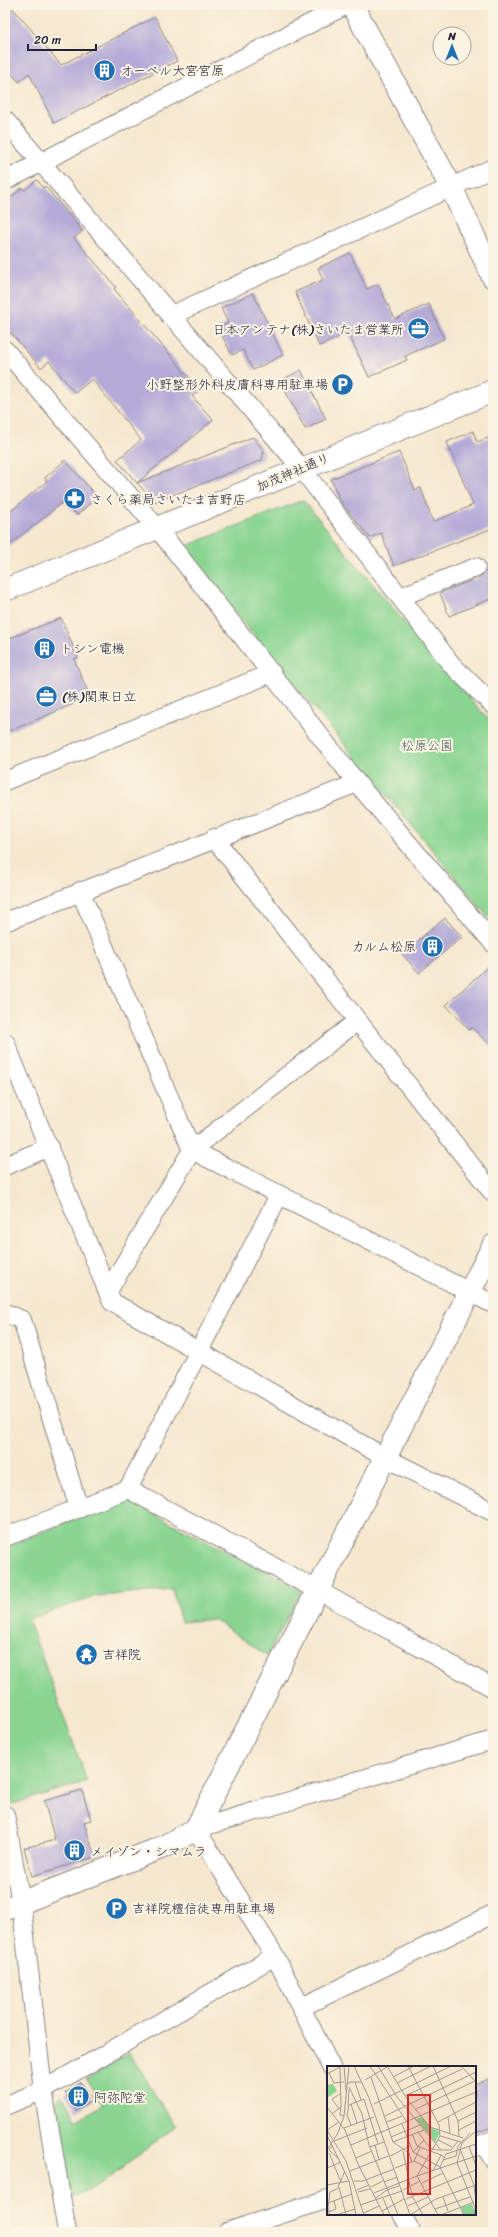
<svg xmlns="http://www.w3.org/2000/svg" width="498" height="2237" font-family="Sriracha,'Klee One',sans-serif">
<rect width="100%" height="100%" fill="#fcf5e5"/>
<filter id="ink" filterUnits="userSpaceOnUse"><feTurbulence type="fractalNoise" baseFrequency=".025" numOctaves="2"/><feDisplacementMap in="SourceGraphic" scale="8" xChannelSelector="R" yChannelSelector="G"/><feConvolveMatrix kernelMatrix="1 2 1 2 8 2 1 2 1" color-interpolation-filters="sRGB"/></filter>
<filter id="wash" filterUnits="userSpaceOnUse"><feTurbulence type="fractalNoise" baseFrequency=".012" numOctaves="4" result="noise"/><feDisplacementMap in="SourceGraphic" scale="16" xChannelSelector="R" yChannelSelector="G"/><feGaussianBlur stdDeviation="0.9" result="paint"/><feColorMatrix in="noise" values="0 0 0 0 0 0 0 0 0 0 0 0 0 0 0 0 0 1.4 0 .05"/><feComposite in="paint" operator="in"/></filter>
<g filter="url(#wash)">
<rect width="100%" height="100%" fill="#f6e8cf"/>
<g fill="#8ad592" stroke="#567c66">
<polygon points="303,500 444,670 493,724 493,923 181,548"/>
<polygon points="125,1499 302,1590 267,1656 214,1619 181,1622 172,1589 97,1596 28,1619 87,1781 10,1805 5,1778 5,1547"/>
<polygon points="130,2053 175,2126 107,2180 70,2200 56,2104 61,2094 77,2120 103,2105 86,2079"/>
</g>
<g id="blocks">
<g fill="#b4abd8">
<polygon points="5,5 10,5 61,65 155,17 177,61 54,123 29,73 19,82 5,66"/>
<polygon points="37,180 43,188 45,186 83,231 74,238 116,287 114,289 200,390 192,396 213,420 137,483 117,460 141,440 92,379 75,393 49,361 41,368 5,326 5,202 22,188 25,190"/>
<polygon points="350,253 367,289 378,284 395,319 429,304 444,339 405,356 407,360 369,377 348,333 319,346 295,292 323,280 318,268"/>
<polygon points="253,293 283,355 253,370 243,350 232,355 218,328 228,323 221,308"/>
<polygon points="301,370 326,419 305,429 280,381"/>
<polygon points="473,431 477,442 493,436 493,528 394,566 381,533 370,538 340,501 331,479 399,452 415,490 421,488 433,522 473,505 447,442"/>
<polygon points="253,437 264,451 262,460 155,502 137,483"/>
<polygon points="65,460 97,497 77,515 64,501 5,549 5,516 47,481 45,478"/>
<polygon points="493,568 493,598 449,616 440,593 480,577 485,572"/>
<polygon points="61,618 78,658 74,659 90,697 5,733 5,640"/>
<polygon points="445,918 462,937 419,973 402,954"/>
<polygon points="493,962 493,1047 472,1028 469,1030 446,1005"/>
<polygon points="82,1790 91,1820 84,1822 95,1857 32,1876 24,1848 55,1840 44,1801"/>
<polygon points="493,2077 493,2127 475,2133 475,2085"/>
<polygon points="81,2082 93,2100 76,2111 65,2093"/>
</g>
</g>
</g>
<g filter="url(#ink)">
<use href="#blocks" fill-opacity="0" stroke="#8c8585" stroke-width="1"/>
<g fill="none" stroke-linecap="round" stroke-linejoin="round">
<defs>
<g id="minor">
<polyline points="5,120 302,469 452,665 493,705"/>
<polyline points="5,181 346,5"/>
<polyline points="170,316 493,168"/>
<polyline points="5,350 158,529 357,783 493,943"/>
<polyline points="400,597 476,567"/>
<polyline points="5,781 272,673"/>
<polyline points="214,838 493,1193"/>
<polyline points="80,891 192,1150 493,1304"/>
<polyline points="5,922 357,783"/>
<polyline points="5,1042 112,1302 386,1458 493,1512"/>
<polyline points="5,1166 49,1147"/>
<polyline points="108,1291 192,1150 356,1022"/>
<polyline points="5,1313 22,1320 79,1509"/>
<polyline points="128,1489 319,1591 493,1688"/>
<polyline points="5,1537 128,1489 279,1195"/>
<polyline points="5,1815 21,1902 43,2090 67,2232"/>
<polyline points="302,2007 493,1914"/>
<polyline points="331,2067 275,1956 196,1829 493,1740"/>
<polyline points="5,2106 43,2090 275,1956"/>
<polyline points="484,2144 493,2159"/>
<polyline points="475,2147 493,2140"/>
<polyline points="402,2214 411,2232"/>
<polyline points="227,2232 328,2199"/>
</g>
<g id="tertiary">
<polyline points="352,5 451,187 493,277"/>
<polyline points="5,590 493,391"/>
<polyline points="5,1909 163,1847 196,1829 493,1246"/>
</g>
</defs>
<use href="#minor" stroke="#8c8585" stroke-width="20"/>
<use href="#tertiary" stroke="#8c8585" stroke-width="24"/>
<use href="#minor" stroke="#fff" stroke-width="18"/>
<use href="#tertiary" stroke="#fff" stroke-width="22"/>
</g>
</g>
<defs>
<symbol id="building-disc" viewBox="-11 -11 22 22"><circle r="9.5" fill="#1f6fb2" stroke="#fcf5e5"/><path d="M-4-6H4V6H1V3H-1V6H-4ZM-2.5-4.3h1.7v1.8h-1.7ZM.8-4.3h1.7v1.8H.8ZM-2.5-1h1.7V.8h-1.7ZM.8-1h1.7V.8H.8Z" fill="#fff"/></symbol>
<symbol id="office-disc" viewBox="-11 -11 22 22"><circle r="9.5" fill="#1f6fb2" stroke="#fcf5e5"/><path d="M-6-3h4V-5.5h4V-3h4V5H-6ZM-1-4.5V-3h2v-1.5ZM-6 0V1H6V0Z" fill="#fff"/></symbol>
<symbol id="parking-disc" viewBox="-11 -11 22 22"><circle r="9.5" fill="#1f6fb2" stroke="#fcf5e5"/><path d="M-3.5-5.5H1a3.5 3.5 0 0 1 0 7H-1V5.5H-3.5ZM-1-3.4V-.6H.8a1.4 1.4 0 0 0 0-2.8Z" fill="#fff"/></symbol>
<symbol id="pharmacy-disc" viewBox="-11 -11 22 22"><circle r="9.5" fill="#1f6fb2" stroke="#fcf5e5"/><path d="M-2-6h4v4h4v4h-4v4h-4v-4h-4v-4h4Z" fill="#fff"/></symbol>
<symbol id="temple-disc" viewBox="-11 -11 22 22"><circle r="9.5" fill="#1f6fb2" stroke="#fcf5e5"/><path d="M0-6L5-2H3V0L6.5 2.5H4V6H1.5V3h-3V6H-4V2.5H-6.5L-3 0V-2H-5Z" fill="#fff"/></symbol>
</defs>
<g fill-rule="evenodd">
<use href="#building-disc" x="92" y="58" width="25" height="25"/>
<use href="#office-disc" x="406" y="316" width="25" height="25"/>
<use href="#parking-disc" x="330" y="372" width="25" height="25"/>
<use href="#pharmacy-disc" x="62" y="486" width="25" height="25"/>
<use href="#building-disc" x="32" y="636" width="25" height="25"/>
<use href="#office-disc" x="34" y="684" width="25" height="25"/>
<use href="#building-disc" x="420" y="934" width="25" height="25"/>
<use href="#temple-disc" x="74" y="1642" width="25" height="25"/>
<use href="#building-disc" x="62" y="1838" width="25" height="25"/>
<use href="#parking-disc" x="104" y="1896" width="25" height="25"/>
<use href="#building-disc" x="66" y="2084" width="25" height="25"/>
</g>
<g text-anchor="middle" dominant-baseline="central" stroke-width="4" stroke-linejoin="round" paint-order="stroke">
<g font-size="13" fill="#22223b" stroke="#fcf5e5" text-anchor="start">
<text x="120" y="70">オーベル大宮宮原</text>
<text x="404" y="329" text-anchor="end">日本アンテナ(株)さいたま営業所</text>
<text x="328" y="384" text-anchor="end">小野整形外科皮膚科専用駐車場</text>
<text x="90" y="499">さくら薬局さいたま吉野店</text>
<text x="60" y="648">トシン電機</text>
<text x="62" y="696">(株)関東日立</text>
<text x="416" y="946" text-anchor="end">カルム松原</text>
<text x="102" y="1654">吉祥院</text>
<text x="90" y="1851">メイゾン・シマムラ</text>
<text x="132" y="1908">吉祥院檀信徒専用駐車場</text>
<text x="94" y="2097">阿弥陀堂</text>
</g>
<g font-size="13" fill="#22223b" stroke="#fcf5e5">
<text transform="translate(293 472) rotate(-23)">加茂神社通り</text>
</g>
<g font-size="13" fill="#415855" stroke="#fcf5e5">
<text x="427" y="745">松原公園</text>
</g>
</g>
<g transform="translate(327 2066)">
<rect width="149" height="149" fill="#f6e8cf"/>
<path d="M6,18L10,25L0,32V19ZM95,51L103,61L113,66L108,76L89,53ZM145,138L149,149H137L134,141Z" fill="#8ad592"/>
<path fill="none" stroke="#a19994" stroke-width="1" d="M17,0L19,25M27,0L42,32L83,149M43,0L80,56M51,0L70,31L114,84M60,0L80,33L103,61L136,72M106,0L131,55L132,71M134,0L149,16M2,7L7,17L17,16M0,8L13,1M44,11L66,76L82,87L85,96M66,11L87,0M38,14L60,1M28,16L34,34M70,17L104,0M22,18V16H34M22,21L35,48L42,79L71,149M78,30L135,3M37,33L51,78M24,38L30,57M47,38L124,0M21,39L22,23M0,41L18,64L31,98L57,149M14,41L13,49L17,50M12,43L5,33L13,28M89,43L148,15M6,47L14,41L13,0M58,50L149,6M121,51L123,67M131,55L149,46M60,56L75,50M111,56L149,36M75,58L86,86L113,101L137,149M24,59L20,49L22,39L37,33M17,62L47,51M0,64L19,95L37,149M0,64L12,56M132,64L149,55M149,65L135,77L130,97L149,144M91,66L103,82L110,84H124L131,75M85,68L90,80L114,89M0,69L22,115L29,149M113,70L134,76M64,71L93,59M111,74L125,81M7,75L40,62M66,76L97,64M6,79L2,84L12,93M24,79L149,26M48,79L52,94M142,80L149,100M43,81L57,76M133,83L147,119L149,136M0,84L11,67L17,50L22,0M76,85L85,130L96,149M86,86L97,74M2,87L14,116M63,90L83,80M129,90L131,80L143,67M29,92L45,85M116,94L129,90M87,95L106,105L114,89L117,91M113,101L119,88L149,78M0,102L14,96M68,102L87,95L93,82M23,105L61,90M27,115H36L67,103M57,116L70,111M95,117L116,107M0,119L22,115M11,121L18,105M12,121L19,149M44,121L56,115M30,124L42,119M60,124L72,120M76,124L93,115M31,126L43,123M47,127L90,110L113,70L112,59L81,0M116,131L121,145M49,132L60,124M56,132L63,149M79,133L149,104M1,137L25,128M33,139L75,125M81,140L101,131M108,143L143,131M55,145L77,133M1,146L9,143L7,135M37,147L52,140M3,149L1,142L3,126L12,122M9,149L28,143M83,149L109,133L149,119M111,149L90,110L149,90M114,149L147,136M147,149L149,137"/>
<path fill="#d62828" fill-opacity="0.15" stroke="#d62828" stroke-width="2" d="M81,29H103V128H81Z"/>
<rect width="149" height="149" fill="none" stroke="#22223b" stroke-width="2"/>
</g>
<rect width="498" height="2237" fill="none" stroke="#fcf5e5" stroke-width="20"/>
<g transform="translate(452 46)"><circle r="19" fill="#fcf5e5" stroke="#a5a1a1"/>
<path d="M0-3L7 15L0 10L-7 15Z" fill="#1f6fb2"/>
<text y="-6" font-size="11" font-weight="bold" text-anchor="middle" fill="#22223b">N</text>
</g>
<path d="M28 44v6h68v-6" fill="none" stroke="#22223b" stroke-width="2"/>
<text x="34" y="44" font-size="12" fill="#22223b" stroke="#fcf5e5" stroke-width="3" paint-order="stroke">20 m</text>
</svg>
